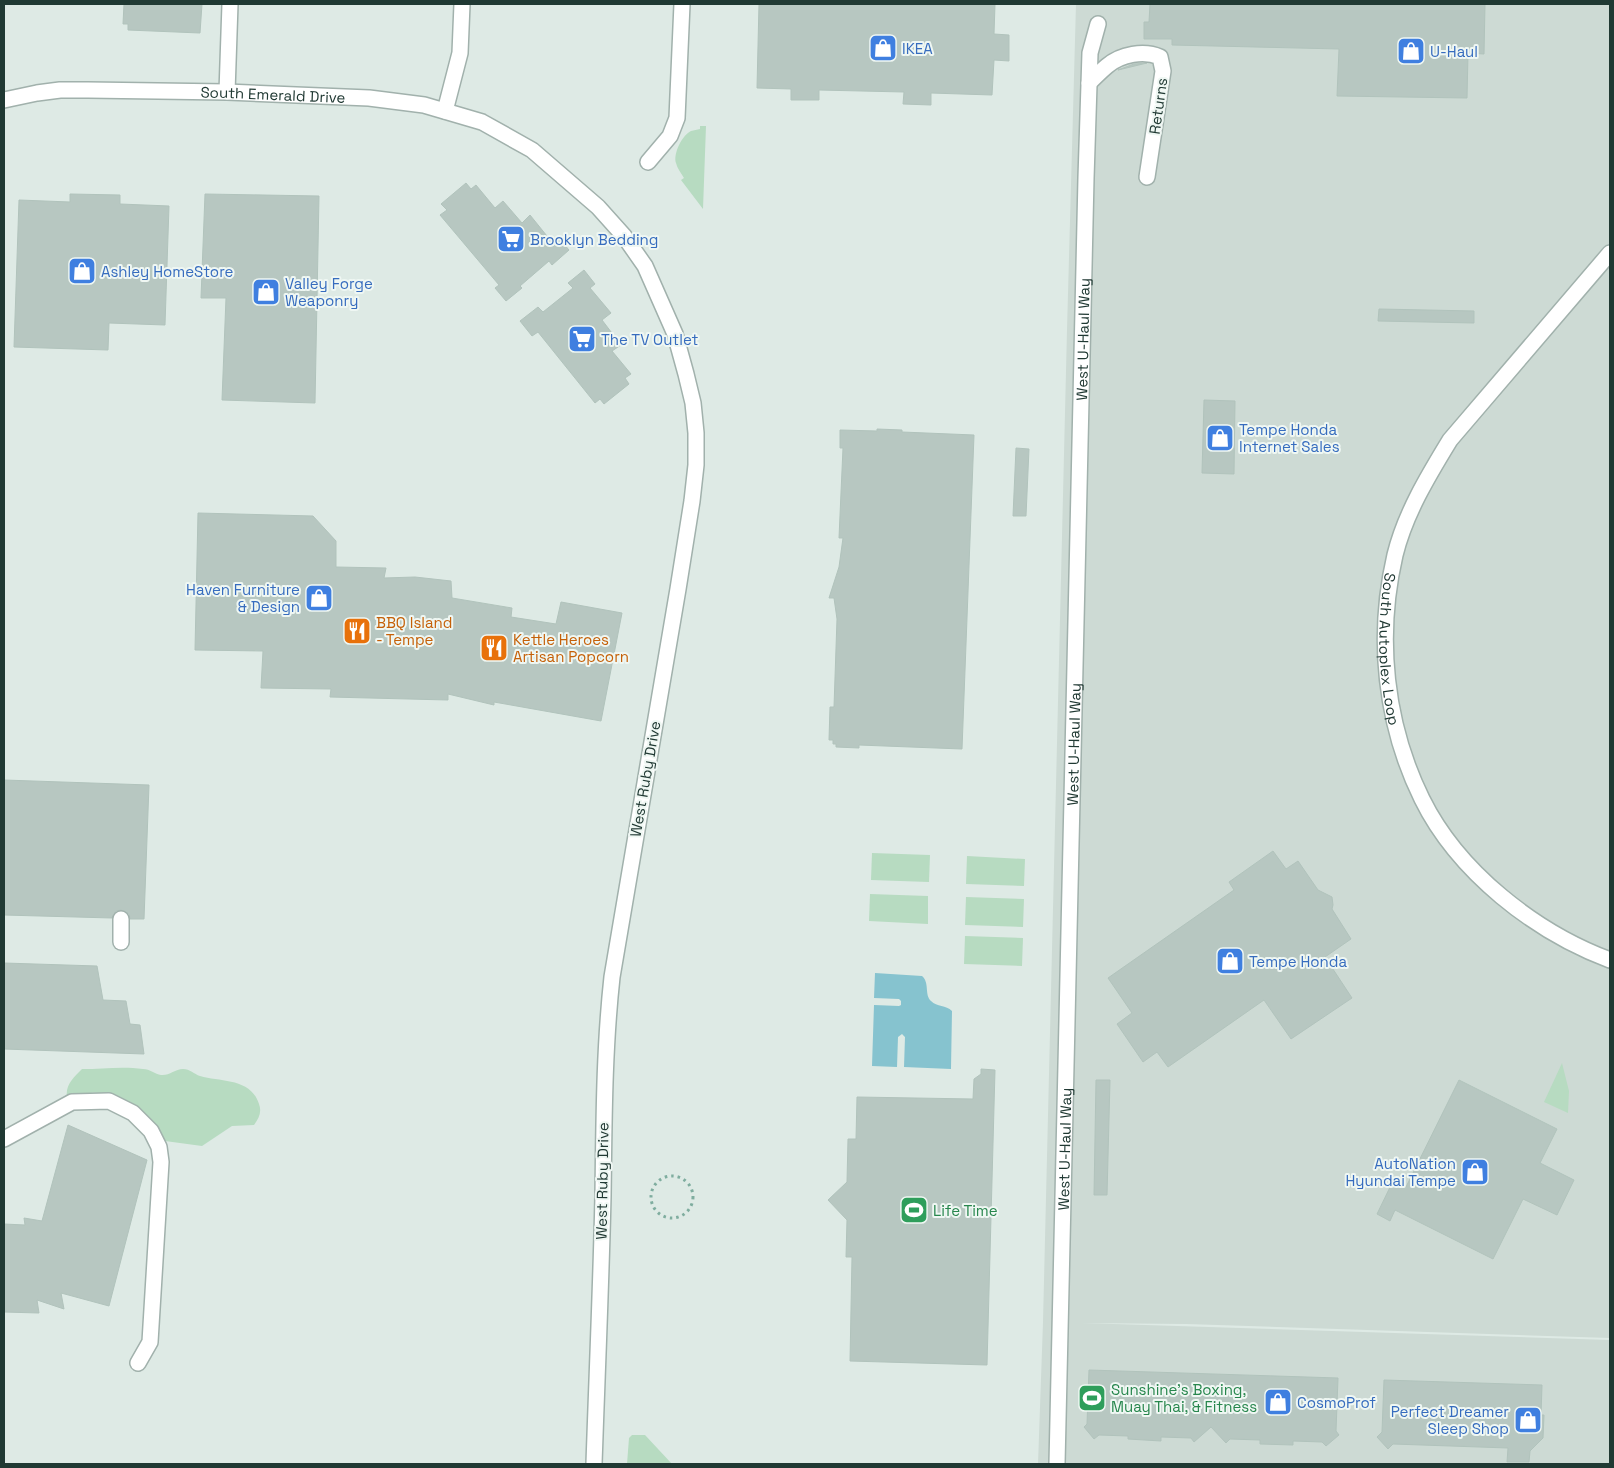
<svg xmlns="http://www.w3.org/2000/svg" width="1614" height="1468" font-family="'Space Grotesk',sans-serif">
<rect width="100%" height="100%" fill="#deeae5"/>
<polygon fill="#cddad4" points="1076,4 1610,4 1610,1338 1186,1324 1082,1323 1610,1340 1610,1464 1038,1464 1043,1322 1067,330"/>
<g fill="#b7dbc1">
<path d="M700,126H706L703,209L681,180L684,178C681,173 677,168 676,163C673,154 682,135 691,131C694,130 697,130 700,129Z"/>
<polygon points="872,853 930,855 929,882 871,880"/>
<polygon points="967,856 1025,859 1024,886 966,884"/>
<polygon points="870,894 928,896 928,924 869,921"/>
<polygon points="966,897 1024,899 1023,927 965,925"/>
<polygon points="965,936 1023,938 1022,966 964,964"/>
<polygon points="1562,1063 1569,1091 1568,1113 1544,1102"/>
<path d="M82,1069C102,1069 123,1066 143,1069C150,1069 155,1074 161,1075C169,1076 175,1069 183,1069C190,1069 194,1074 200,1076C221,1082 251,1078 259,1104C262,1112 259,1118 254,1125L232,1126L202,1146L165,1141C161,1133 156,1124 150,1118C136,1103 112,1091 90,1093C83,1093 75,1096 67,1097C65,1085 74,1077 82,1069Z"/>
<polygon points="632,1435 645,1435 672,1464 627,1464 629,1438"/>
</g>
<path fill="#86c3cf" d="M875,973L922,976C930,983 924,994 931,1001C937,1007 946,1005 952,1011L951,1069L904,1067L905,1037L902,1034L898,1037L897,1067L872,1066L874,1005L899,1006L901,1005V1001L899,999L874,998Z"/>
<g fill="#b7c7c1" stroke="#b1c3bc">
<polygon points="124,4 202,4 200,33 128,30 128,24 123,24"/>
<polygon points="759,4 995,4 994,34 1009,35 1009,61 994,60 992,95 931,93 931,105 903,104 904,92 819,90 819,100 791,100 791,89 757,88"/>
<polygon points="1150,4 1485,4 1484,54 1468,53 1467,98 1337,96 1339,49 1172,45 1172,39 1144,39 1144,22 1149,22"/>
<polygon points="1147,63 1118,70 1134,64"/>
<polygon points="466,183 471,189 476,185 495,208 503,201 522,223 530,215 551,241 557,236 569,250 552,265 549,261 520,286 522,288 506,301 495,288 499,285 440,215 447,210 441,204"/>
<polygon points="70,194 120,195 120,204 169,206 165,325 109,323 108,350 14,347 19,200 70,202"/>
<polygon points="205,194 319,196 315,403 222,400 226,298 201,298"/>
<polygon points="584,270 595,284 590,288 611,313 602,320 621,345 612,351 631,374 625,378 629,384 604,404 600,399 595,403 538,332 532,336 520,321 538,307 543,312 573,288 568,283"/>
<polygon points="1379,309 1474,311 1474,323 1378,321"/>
<polygon points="1204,400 1235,401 1234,474 1202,473"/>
<polygon points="877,429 902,430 902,432 974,435 962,749 859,745 859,748 836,747 836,744 833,744 833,740 829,740 830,707 834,707 837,619 834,598 829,598 839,567 843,538 839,538 843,448 840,448 840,430 877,431"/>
<polygon points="1016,448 1029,449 1026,516 1013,516"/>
<polygon points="198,513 313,516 336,541 336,567 386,568 384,578 415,577 451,581 452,598 512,608 511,617 556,624 561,602 622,613 601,721 494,702 494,705 448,694 448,700 330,697 331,689 261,688 263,651 195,650"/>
<polygon points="4,780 149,785 144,919 130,919 129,914 121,910 116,911 112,918 4,915"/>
<polygon points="1273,851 1286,869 1298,861 1318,890 1332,897 1333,905 1332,909 1351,939 1325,957 1352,998 1291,1039 1264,1000 1168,1067 1157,1052 1143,1062 1117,1024 1132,1013 1108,978 1234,890 1229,882"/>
<polygon points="4,963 97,966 103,1000 126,1001 130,1024 140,1025 144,1054 4,1049"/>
<polygon points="981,1069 995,1070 987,1365 850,1361 852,1257 846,1257 847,1220 828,1200 847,1182 848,1139 856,1139 857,1097 973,1099 974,1079 981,1074"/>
<polygon points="1096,1080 1110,1080 1107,1195 1094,1195"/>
<polygon points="1459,1080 1557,1129 1540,1163 1574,1180 1557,1215 1523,1199 1493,1259 1395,1210 1390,1221 1377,1214 1393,1181 1406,1187"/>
<polygon points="68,1125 147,1160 109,1306 61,1293 64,1309 37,1300 39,1313 4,1312 4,1224 25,1225 24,1218 42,1221"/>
<polygon points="1089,1370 1338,1378 1336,1431 1339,1435 1326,1446 1322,1442 1293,1441 1293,1445 1260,1444 1260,1440 1230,1439 1226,1443 1211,1427 1194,1442 1191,1438 1161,1437 1161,1441 1128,1439 1128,1436 1099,1435 1094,1439 1084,1427 1087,1424"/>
<polygon points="1384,1380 1542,1385 1541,1415 1544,1415 1543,1438 1530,1451 1529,1462 1507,1462 1508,1448 1393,1444 1388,1449 1377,1437 1382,1432"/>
</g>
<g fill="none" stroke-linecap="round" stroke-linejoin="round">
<defs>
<g id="minor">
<path d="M1089,83C1095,77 1101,71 1107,66C1121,54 1144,50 1160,57L1163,71L1147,177"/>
<polyline points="227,92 230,4"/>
<path id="s1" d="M4,100L37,93L60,90H88L227,92L369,98L424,105L482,122L532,150L598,207L624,236L645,266L675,334L686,374L693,403L696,433V465L692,501L678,589L612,977C604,1050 604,1122 603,1196C601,1285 597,1375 594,1464"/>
<polyline points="445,111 460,53 462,4"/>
<polyline points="648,162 670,136 677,118 682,4"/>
<path id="s2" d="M1610,253L1450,440C1428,476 1405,514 1395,555C1376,637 1385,724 1422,799C1458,872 1535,932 1610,960"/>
<polyline points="121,942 121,919"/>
<polyline points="4,1139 72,1102 109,1101 133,1113 151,1131 159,1147 161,1162 150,1342 138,1363"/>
<path id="s3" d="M1057,1464L1086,178L1090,53L1098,24"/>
</g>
</defs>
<use href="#minor" stroke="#a1b1ac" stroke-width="18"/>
<circle stroke="#7fad9f" stroke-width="3" stroke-dasharray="2.5 4" stroke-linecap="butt" cx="672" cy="1197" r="21"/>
<use href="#minor" stroke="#fff" stroke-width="15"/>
</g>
<defs>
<symbol id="shop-square" viewBox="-11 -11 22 22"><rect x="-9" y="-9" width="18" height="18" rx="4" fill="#3f7fe0" stroke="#eff7f3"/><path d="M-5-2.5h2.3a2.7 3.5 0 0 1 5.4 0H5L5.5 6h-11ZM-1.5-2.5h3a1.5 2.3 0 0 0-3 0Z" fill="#fff"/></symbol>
<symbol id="supermarket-square" viewBox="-11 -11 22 22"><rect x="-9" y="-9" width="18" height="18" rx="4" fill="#3f7fe0" stroke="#eff7f3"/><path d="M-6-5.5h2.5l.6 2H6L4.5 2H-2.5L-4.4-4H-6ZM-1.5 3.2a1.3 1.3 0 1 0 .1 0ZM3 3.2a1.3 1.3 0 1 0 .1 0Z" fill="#fff"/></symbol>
<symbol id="restaurant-square" viewBox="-11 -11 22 22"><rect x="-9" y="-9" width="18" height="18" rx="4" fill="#e8710a" stroke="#eff7f3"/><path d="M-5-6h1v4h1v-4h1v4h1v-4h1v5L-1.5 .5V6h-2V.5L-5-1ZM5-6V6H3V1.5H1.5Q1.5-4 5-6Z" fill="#fff"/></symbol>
<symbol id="stadium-square" viewBox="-11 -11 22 22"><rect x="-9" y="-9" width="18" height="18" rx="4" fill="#2e9e5b" stroke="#eff7f3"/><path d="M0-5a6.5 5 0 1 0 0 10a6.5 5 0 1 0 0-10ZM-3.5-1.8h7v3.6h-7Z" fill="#fff"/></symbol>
</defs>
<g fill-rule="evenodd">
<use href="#shop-square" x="867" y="32" width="32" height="32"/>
<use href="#shop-square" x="1395" y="35" width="32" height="32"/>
<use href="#supermarket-square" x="495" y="223" width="32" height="32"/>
<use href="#shop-square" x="66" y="255" width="32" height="32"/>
<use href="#shop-square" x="250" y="276" width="32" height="32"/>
<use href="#supermarket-square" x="566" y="323" width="32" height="32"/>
<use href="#shop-square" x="1204" y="422" width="32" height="32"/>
<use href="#shop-square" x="303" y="582" width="32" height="32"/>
<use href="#restaurant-square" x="341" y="615" width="32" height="32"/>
<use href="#restaurant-square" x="478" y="632" width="32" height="32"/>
<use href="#shop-square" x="1214" y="945" width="32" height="32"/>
<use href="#shop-square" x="1459" y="1156" width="32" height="32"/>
<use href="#stadium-square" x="898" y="1194" width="32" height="32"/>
<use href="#stadium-square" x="1076" y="1382" width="32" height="32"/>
<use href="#shop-square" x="1262" y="1386" width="32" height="32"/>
<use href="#shop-square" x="1512" y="1404" width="32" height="32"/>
</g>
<g text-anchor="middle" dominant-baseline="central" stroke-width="4" stroke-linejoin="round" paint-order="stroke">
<g font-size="15" fill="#366cbe" stroke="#eff7f3" text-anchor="start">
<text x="902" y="48">IKEA</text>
<text x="1430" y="51">U-Haul</text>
<text x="530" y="239">Brooklyn Bedding</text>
<text x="101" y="271">Ashley HomeStore</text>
<text x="285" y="283">Valley Forge<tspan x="285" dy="17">Weaponry</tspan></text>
<text x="601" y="339">The TV Outlet</text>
<text x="1239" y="429">Tempe Honda<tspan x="1239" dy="17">Internet Sales</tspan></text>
<text x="300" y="589" text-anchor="end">Haven Furniture<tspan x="300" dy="17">&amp; Design</tspan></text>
<text x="1249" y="961">Tempe Honda</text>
<text x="1456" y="1163" text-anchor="end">AutoNation<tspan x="1456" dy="17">Hyundai Tempe</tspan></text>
<text x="1297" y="1402">CosmoProf</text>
<text x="1509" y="1411" text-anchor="end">Perfect Dreamer<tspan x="1509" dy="17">Sleep Shop</tspan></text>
</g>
<g font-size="15" fill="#203933" stroke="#eff7f3">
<text stroke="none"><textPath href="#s1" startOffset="270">South Emerald Drive</textPath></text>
<text transform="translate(1158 106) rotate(-82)">Returns</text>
<text stroke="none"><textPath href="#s3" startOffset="1125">West U-Haul Way</textPath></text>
<text stroke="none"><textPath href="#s2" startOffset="469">South Autoplex Loop</textPath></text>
<text stroke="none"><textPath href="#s3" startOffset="720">West U-Haul Way</textPath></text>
<text transform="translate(645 779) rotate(-80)">West Ruby Drive</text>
<text stroke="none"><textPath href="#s3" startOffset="315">West U-Haul Way</textPath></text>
<text transform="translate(602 1181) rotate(-89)">West Ruby Drive</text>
</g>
<g font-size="15" fill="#c56008" stroke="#eff7f3" text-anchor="start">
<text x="376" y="622">BBQ Island<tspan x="376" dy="17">- Tempe</tspan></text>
<text x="513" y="639">Kettle Heroes<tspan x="513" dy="17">Artisan Popcorn</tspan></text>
</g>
<g font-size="15" fill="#27864d" stroke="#eff7f3" text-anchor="start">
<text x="933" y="1210">Life Time</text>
<text x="1111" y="1389">Sunshine's Boxing,<tspan x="1111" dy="17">Muay Thai, &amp; Fitness</tspan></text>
</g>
</g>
<rect width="1614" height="1468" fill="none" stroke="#203933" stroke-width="10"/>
</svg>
